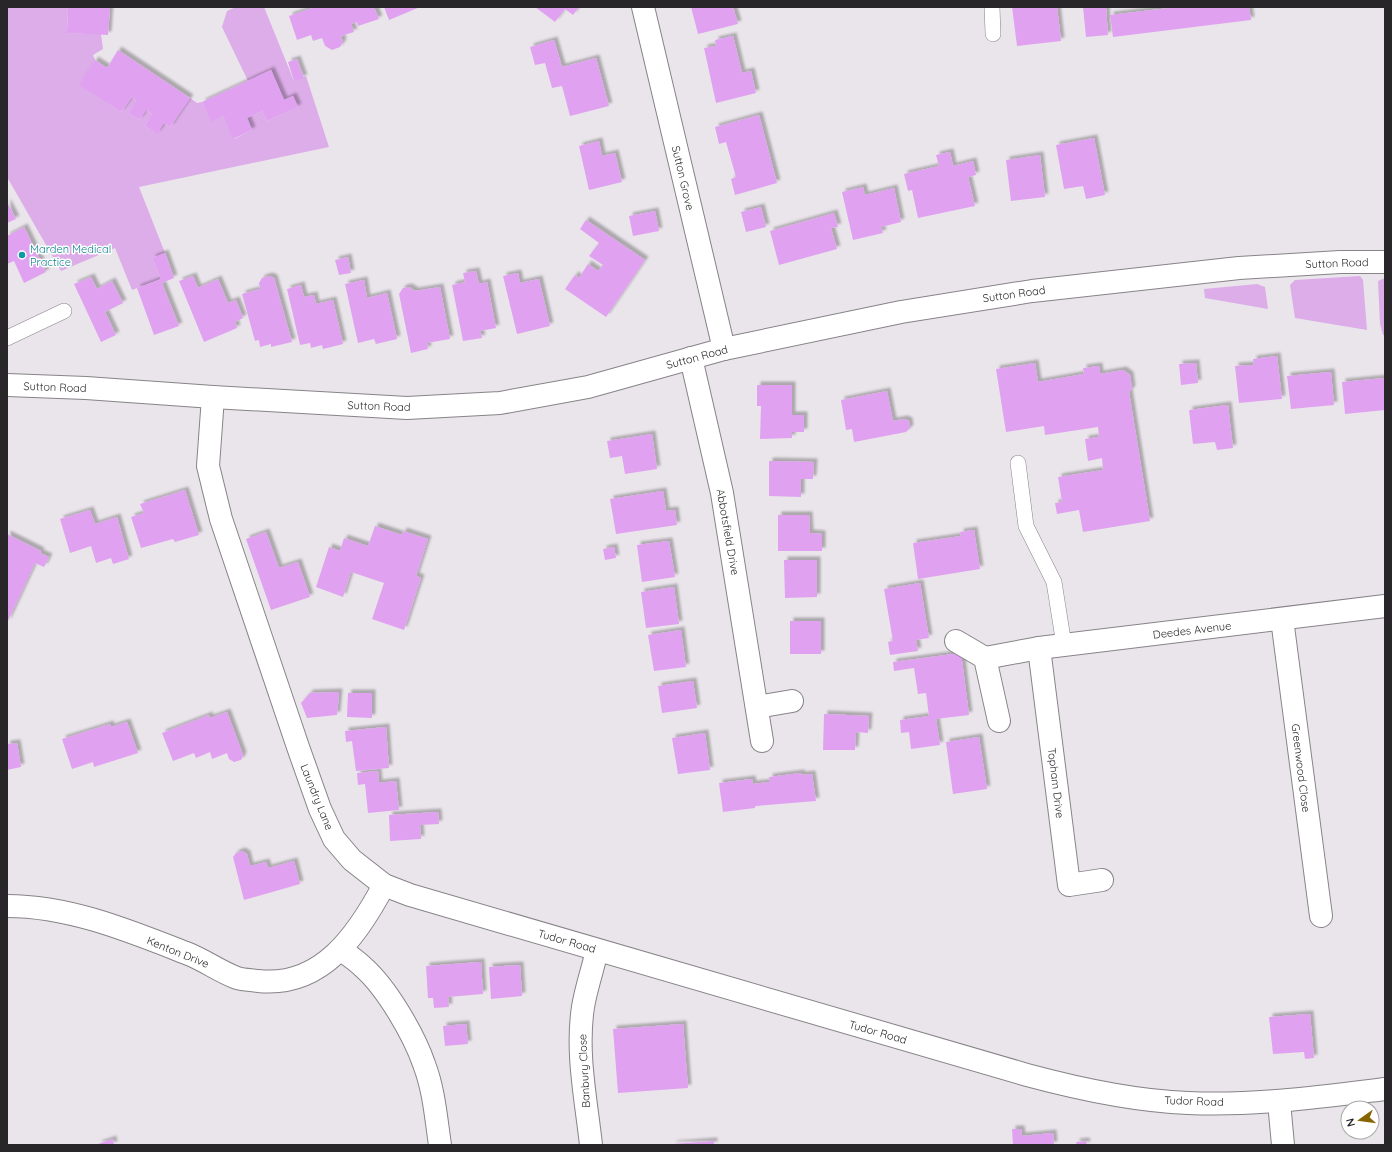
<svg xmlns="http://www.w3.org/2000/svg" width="1392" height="1152" font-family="Quicksand,sans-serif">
<defs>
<filter id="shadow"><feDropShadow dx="3.5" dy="-3.5" stdDeviation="1" flood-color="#0004"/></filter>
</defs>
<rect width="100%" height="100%" fill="#eae5eb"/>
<g fill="#dcade8">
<polygon points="7,7 68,7 67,33 101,34 103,49 93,55 95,60 80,85 121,112 132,97 136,101 128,113 139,120 146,110 152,114 145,126 156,133 164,123 170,127 190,98 197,103 202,102 211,121 223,116 234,139 252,130 247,118 262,111 267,121 298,107 293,96 284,100 271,70 248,81 222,27 227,11 236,7 264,7 294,81 306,76 329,147 139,187 165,253 152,258 161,279 132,290 115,248 61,271 7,177"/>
<polygon points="1360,276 1363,280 1367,330 1295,318 1290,285 1295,280"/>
<polygon points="1385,278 1385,335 1383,335 1380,324 1378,281"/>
<polygon points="1257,284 1265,287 1268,309 1205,298 1204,289"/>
</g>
<g fill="#e0a2f0" filter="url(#shadow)">
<polygon points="68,7 110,7 108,35 67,33"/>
<polygon points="315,7 374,7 379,19 358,26 357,22 351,24 354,32 341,36 343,42 340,47 332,50 325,46 322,38 313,41 311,35 297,40 289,16"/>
<polygon points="384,7 420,7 389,20"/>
<polygon points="535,7 579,7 573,15 565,9 555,22"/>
<polygon points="691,7 733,7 738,24 698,34"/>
<polygon points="1012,7 1057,7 1061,41 1017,46"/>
<polygon points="1083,7 1106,7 1108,35 1086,37"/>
<polygon points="1178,7 1249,7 1251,20 1113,37 1110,15"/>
<polygon points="733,36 742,73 751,71 756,93 716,103 704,48 716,46 715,40"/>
<polygon points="554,40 562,67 596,58 609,106 570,116 562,86 552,88 545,63 535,65 530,47"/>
<polygon points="118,50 190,98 170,127 164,123 157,134 145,126 152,114 146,110 139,120 128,113 136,101 132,97 121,112 79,85 95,60 107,68"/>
<polygon points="297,59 304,78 294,81 288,62"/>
<polygon points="271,70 284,100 293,96 298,107 267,121 262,111 247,118 252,130 233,139 223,116 211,122 202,102"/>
<polygon points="759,115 777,183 735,195 731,179 736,177 726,142 719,144 715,127"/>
<polygon points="1094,138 1105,195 1086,199 1083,186 1064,189 1056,145"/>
<polygon points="599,141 602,156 615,153 622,182 589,190 579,146"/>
<polygon points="950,152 953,166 973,161 976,175 968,177 975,206 918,218 912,190 908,191 904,174 939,166 936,155"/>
<polygon points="1040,155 1045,197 1011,201 1006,160"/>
<polygon points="863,187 865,195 894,188 901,222 881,227 883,233 853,240 842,192"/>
<polygon points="7,202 16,219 7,223"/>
<polygon points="761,207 766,227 746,232 741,212"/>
<polygon points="655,211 659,231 633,236 629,216"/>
<polygon points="834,213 838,227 831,228 837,249 779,265 770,231"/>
<polygon points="586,220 645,260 606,317 565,289 575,275 579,278 588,264 598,271 603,265 589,256 599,243 580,229"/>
<polygon points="24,227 46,272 24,283 14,261 7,264 8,248 7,236"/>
<polygon points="165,253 174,278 162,283 179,326 154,335 137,288 161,279 152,258"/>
<polygon points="348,257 351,273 339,275 335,260"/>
<polygon points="476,271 479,284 487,282 496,328 480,331 482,338 463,341 452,285 465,282 463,273"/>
<polygon points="518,273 520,283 539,279 550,326 517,334 503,276"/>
<polygon points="193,276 198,288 218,279 228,303 236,300 243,318 235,322 237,328 204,342 179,281"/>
<polygon points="269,276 274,278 292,342 271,347 271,344 260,347 259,340 255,341 242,294 260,289 259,283 262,278"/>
<polygon points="91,277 97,289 112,281 123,303 105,312 116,335 101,342 74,284"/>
<polygon points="364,280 367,298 387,293 397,339 376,344 374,339 358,343 345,284"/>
<polygon points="301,285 304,297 314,295 316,304 333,300 343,344 323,349 322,345 311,348 310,343 300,345 287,289"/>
<polygon points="409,287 415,291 440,287 450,339 427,343 428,349 411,353 399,294 403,288"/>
<polygon points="1277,356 1282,399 1239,403 1235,366 1254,365 1253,359"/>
<polygon points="1035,363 1038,382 1084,374 1083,368 1099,366 1100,374 1123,370 1130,375 1132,389 1129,392 1150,521 1083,532 1079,510 1057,514 1055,503 1062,502 1058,477 1103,470 1102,458 1088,461 1085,439 1099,437 1098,427 1045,435 1044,426 1006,432 996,369"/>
<polygon points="1196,363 1198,383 1181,385 1179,364"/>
<polygon points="1331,372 1334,405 1291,409 1287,376"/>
<polygon points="1385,378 1385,410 1345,414 1342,382"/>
<polygon points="757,385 792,385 792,415 804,415 804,432 792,432 792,438 760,439 761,406 757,406"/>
<polygon points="887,391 893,421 904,419 909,421 910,428 906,432 854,442 852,429 846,430 841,400"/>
<polygon points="1228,405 1233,448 1217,450 1215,442 1193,444 1189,410"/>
<polygon points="652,434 657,469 625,474 622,456 610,458 607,441"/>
<polygon points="769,461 814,462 813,479 801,479 801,497 769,496"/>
<polygon points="185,490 199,535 175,542 173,539 141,548 131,517 144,513 140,504"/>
<polygon points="663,491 666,511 675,510 677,525 616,534 610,499"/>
<polygon points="90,510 95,524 117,517 129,559 113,564 111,558 96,563 91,546 70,553 60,519"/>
<polygon points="778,515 809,515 810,533 822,534 822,551 778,551"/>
<polygon points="375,526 402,535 403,531 428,539 416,576 421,578 404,630 372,619 384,583 351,572 343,597 316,587 329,547 340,551 344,538 368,546"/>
<polygon points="974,530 980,569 918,579 913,543 961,536 960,532"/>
<polygon points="266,532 279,568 298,562 310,597 271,610 246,539"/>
<polygon points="7,534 41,551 40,553 49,557 44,567 35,563 7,623"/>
<polygon points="669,541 675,577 642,582 637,545"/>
<polygon points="614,547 616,558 605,560 603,549"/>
<polygon points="784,560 817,560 817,597 785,598"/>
<polygon points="920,583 929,638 916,640 918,651 890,655 888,642 893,641 884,589"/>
<polygon points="674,587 679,624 646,628 641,592"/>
<rect x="790" y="621" width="31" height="33"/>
<polygon points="681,630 686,667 654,671 648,635"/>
<polygon points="961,653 969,715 936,719 940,745 911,749 909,732 901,733 900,720 929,716 926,693 918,694 914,668 894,671 893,662"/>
<polygon points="693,681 697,708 662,713 658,686"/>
<polygon points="339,692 337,715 307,718 301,703 310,693"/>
<polygon points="348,693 372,693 372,718 347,717"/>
<polygon points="227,712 243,755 241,760 234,762 229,759 227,753 212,759 210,752 196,758 194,753 173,761 162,733 209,715 210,718"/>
<polygon points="824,714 869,716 868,733 856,732 855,750 823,750"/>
<polygon points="127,722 138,753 94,767 93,762 72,769 62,739 110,724 111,727"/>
<polygon points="386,727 389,768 356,771 352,741 346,742 345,731"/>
<polygon points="705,733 710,770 678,774 672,738"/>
<polygon points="979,737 987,789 953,794 946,742"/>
<polygon points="17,743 21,767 7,770 7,744"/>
<polygon points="378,771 379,783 396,781 399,810 368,813 365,784 358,785 357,773"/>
<polygon points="801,773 802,775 812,774 816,801 755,806 755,808 723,812 719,783 752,779 753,784 770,782 769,777"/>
<polygon points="438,812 439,824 420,825 421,839 390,841 389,815"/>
<polygon points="242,851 247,854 250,866 266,862 268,868 294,861 300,884 244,900 233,857 236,853"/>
<polygon points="481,962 483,994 448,997 449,1007 434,1008 433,998 428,998 426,966"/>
<polygon points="520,965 522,996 491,999 489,967"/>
<polygon points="1310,1014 1314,1058 1305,1059 1304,1052 1273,1054 1269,1017"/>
<polygon points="466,1024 468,1044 445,1046 443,1026"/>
<polygon points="683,1024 688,1088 618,1093 613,1029"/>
<polygon points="1012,1129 1021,1129 1022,1136 1053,1133 1054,1145 1013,1145"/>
<polygon points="113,1139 114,1145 99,1145 98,1144"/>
<polygon points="714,1141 714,1145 673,1145 673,1144"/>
<polygon points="1086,1141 1087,1145 1077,1145 1076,1142"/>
</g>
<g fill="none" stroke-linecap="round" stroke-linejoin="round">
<defs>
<g id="service">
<polyline points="992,7 993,34"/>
<polyline points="7,338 64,311"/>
<polyline points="1018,463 1026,526 1054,582 1064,645"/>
</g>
<g id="minor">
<polyline points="643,7 724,349"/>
<polyline points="691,358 722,493 762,741"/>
<path d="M213,397L208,466L221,519L298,747L320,809L334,839L352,860L384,885L410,895L1027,1075C1079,1089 1134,1101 1188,1103C1254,1106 1320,1097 1385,1089"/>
<polyline points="1282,619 1321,916"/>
<polyline points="956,641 985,658 999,721"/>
<polyline points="1039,648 1069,885 1102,880"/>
<polyline points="985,658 1039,648 1385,606"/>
<polyline points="757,707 792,701"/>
<path d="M7,906C71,906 132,932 191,955C207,962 221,972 237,978C244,980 252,980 258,981C322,988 358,934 384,885"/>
<path d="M342,950C349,956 357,961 363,967C387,988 414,1035 424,1064C434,1090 436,1118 440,1145"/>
<polyline points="1279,1102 1283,1145"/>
<path d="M591,1145C586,1099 576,1053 583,1007C586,988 593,969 597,950"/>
</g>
<polyline id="tertiary" points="7,385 86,388 213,397 407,408 500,403 588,387 724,349 901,312 1032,291 1239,268 1340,262 1385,262"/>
</defs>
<use href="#service" stroke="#878388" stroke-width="16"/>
<use href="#minor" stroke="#878388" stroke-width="24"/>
<use href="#tertiary" stroke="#878388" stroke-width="24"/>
<use href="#service" stroke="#fff" stroke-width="15"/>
<use href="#minor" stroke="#fff" stroke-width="22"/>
<use href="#tertiary" stroke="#fff" stroke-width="22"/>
</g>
<circle fill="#0f9aa8" stroke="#fff" stroke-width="1.5" cx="22" cy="255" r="4"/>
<g text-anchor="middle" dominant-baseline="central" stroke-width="3" stroke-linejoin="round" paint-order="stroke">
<g font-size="11" fill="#282628" stroke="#fff">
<text transform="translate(683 178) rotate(77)">Sutton Grove</text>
<text transform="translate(1337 263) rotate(-2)">Sutton Road</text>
<text transform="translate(1014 294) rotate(-8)">Sutton Road</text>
<text transform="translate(697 357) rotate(-15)">Sutton Road</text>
<text transform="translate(55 387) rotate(2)">Sutton Road</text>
<text transform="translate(379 406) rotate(2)">Sutton Road</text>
<text transform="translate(728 532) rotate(80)">Abbotsfield Drive</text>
<text transform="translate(1192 630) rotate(-7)">Deedes Avenue</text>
<text transform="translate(1301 768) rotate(83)">Greenwood Close</text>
<text transform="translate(1056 783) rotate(83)">Topham Drive</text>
<text transform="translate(317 797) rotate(68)">Laundry Lane</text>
<text transform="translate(567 941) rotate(16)">Tudor Road</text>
<text transform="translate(178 952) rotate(22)">Kenton Drive</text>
<text transform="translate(878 1032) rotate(16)">Tudor Road</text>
<text transform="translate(584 1071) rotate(-93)">Banbury Close</text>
<text transform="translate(1194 1101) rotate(2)">Tudor Road</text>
</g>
<g font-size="11" fill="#0d838f" stroke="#fff" text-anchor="start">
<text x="30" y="249">Marden Medical<tspan x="30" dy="13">Practice</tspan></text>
</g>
</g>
<rect width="1392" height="1152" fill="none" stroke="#282628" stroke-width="16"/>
<g transform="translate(1360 1120) rotate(256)"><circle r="19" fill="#ffffff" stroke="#a9a8a9"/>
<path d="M0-3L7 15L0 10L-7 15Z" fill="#866400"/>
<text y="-6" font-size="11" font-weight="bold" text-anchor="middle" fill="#282628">N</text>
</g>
</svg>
